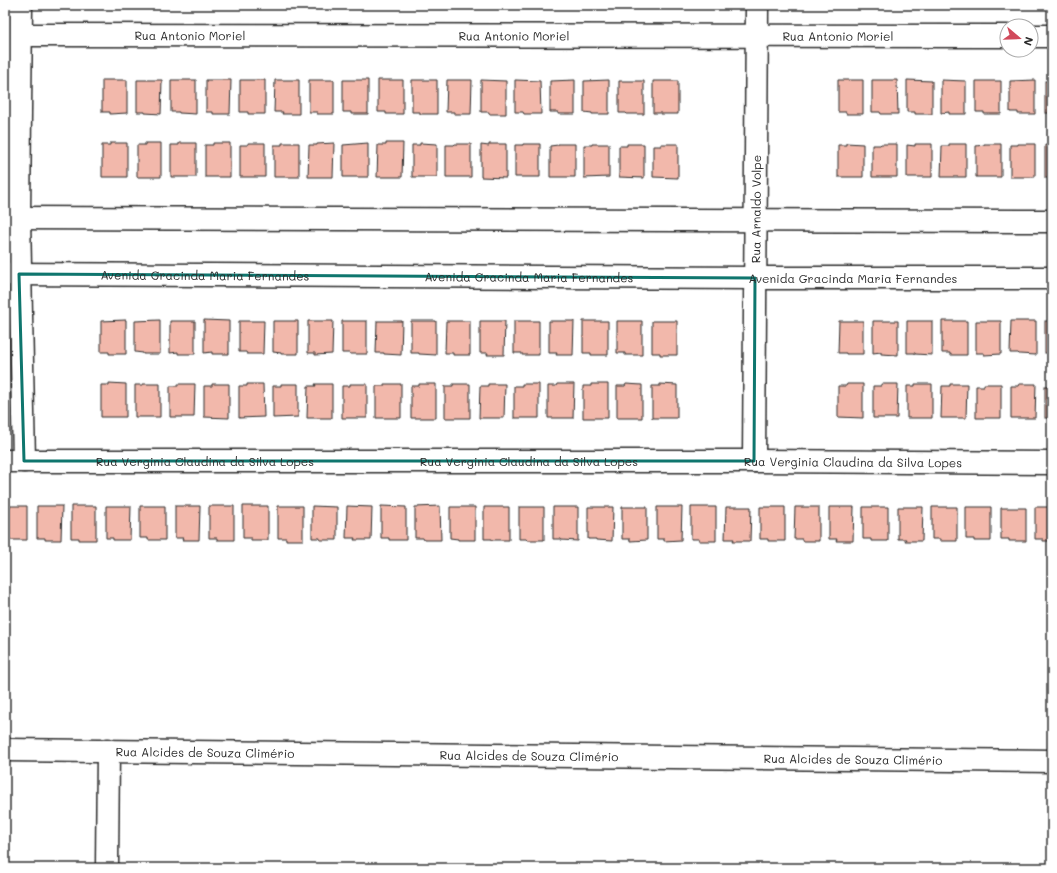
<svg xmlns="http://www.w3.org/2000/svg" width="1057" height="873" font-family="Mali,sans-serif">
<rect width="100%" height="100%" fill="#fff"/>
<filter id="ink" filterUnits="userSpaceOnUse"><feTurbulence type="fractalNoise" baseFrequency=".025" numOctaves="2"/><feDisplacementMap in="SourceGraphic" scale="8" xChannelSelector="R" yChannelSelector="G"/><feConvolveMatrix kernelMatrix="1 2 1 2 8 2 1 2 1" color-interpolation-filters="sRGB"/></filter>
<g filter="url(#ink)">
<g fill="#f2b8ab" stroke="#2b2b2b">
<polygon points="102,80 127,80 127,113 110,114 110,112 102,112"/>
<polygon points="137,80 162,80 161,114 145,113 145,112 137,112"/>
<polygon points="171,80 196,80 196,114 179,113 179,112 171,112"/>
<polygon points="206,80 231,80 230,114 213,114 213,112 206,112"/>
<polygon points="240,80 265,80 265,114 248,114 248,112 240,112"/>
<polygon points="275,80 299,80 299,114 282,114 283,112 274,112"/>
<polygon points="309,80 334,80 334,114 317,114 317,112 309,112"/>
<polygon points="343,80 368,80 368,114 351,114 351,112 343,112"/>
<polygon points="378,80 403,80 403,114 386,114 386,112 378,112"/>
<polygon points="412,80 437,80 437,114 420,114 420,112 412,112"/>
<polygon points="447,80 472,80 471,114 454,114 454,112 446,112"/>
<polygon points="481,80 506,81 506,114 489,114 489,112 481,112"/>
<polygon points="515,80 540,81 541,114 524,114 523,112 515,112"/>
<polygon points="575,80 575,114 558,114 558,112 550,112 550,81"/>
<polygon points="609,80 609,114 592,114 592,113 584,112 584,81"/>
<polygon points="838,80 863,80 863,114 846,114 846,112 838,112"/>
<polygon points="872,80 897,80 898,114 881,114 880,112 872,112"/>
<polygon points="907,80 932,81 932,114 915,114 915,112 907,112"/>
<polygon points="941,80 966,81 966,114 949,114 949,112 941,113"/>
<polygon points="1035,80 1035,114 1018,114 1018,112 1010,112 1010,81"/>
<polygon points="619,81 644,81 644,114 627,114 626,113 619,113"/>
<polygon points="653,81 678,81 678,114 661,114 661,113 653,113"/>
<polygon points="976,81 1001,81 1001,114 984,114 984,112 976,112"/>
<rect x="1045" y="81" width="7" height="32"/>
<polygon points="110,143 127,143 127,177 102,177 102,145 110,145"/>
<polygon points="145,143 161,143 161,177 137,177 137,145 145,145"/>
<polygon points="179,143 196,143 196,177 171,177 171,145 179,145"/>
<polygon points="213,143 230,143 230,177 205,177 205,145 213,145"/>
<polygon points="248,143 265,143 265,177 240,177 240,145 248,145"/>
<polygon points="282,143 299,143 299,177 274,177 274,145 282,145"/>
<polygon points="334,143 333,177 308,177 309,145 317,145 317,144"/>
<polygon points="368,143 368,177 343,177 343,145"/>
<polygon points="386,143 403,143 402,177 377,177 378,145 386,145"/>
<polygon points="420,143 437,144 437,177 412,177 412,145 420,145"/>
<polygon points="846,143 863,144 863,177 838,177 838,145 846,145"/>
<polygon points="455,144 471,144 471,177 446,177 446,145 454,145"/>
<polygon points="489,144 506,144 506,178 481,177 481,145 489,146"/>
<polygon points="523,144 540,144 540,177 515,177 515,145 523,145"/>
<polygon points="558,144 575,144 575,177 550,177 550,146 558,145"/>
<polygon points="592,144 609,144 609,177 584,178 584,145 592,145"/>
<polygon points="627,144 644,144 644,178 619,177 619,146 627,146"/>
<polygon points="661,144 678,144 678,178 653,177 653,146 661,146"/>
<polygon points="881,144 897,144 897,177 872,177 872,145 880,145"/>
<polygon points="915,144 932,144 932,177 907,177 907,145 915,146"/>
<polygon points="949,144 966,144 966,177 941,177 942,146 949,146"/>
<polygon points="984,144 1001,144 1001,177 976,177 976,146 984,145"/>
<polygon points="1018,144 1035,144 1035,177 1010,177 1010,145 1018,145"/>
<polygon points="1045,145 1052,146 1052,178 1045,178"/>
<polygon points="126,320 126,354 109,354 109,352 101,352 101,321"/>
<polygon points="160,320 160,354 143,354 143,353 135,352 135,321"/>
<polygon points="204,320 229,321 229,354 212,354 212,352 204,353"/>
<polygon points="170,321 195,321 195,354 178,354 178,352 170,353"/>
<polygon points="239,321 264,321 263,354 247,354 246,352 239,352"/>
<polygon points="273,321 298,321 298,354 281,354 281,353 273,352"/>
<polygon points="308,321 333,321 332,354 315,355 315,353 308,353"/>
<polygon points="342,321 367,321 367,354 350,354 350,353 342,353"/>
<polygon points="377,321 402,321 401,355 384,354 384,353 376,353"/>
<polygon points="411,321 436,321 436,355 419,354 419,353 411,353"/>
<polygon points="446,321 470,321 470,355 453,355 453,353 445,353"/>
<polygon points="480,321 505,321 504,355 487,355 488,353 480,353"/>
<polygon points="514,321 539,321 539,355 522,355 522,353 514,353"/>
<polygon points="549,321 574,321 573,355 556,355 557,353 549,353"/>
<polygon points="583,321 608,321 608,355 591,355 591,353 583,353"/>
<polygon points="617,321 642,321 642,355 625,355 625,353 617,353"/>
<polygon points="652,321 677,321 677,355 660,355 660,353 652,353"/>
<polygon points="839,321 863,321 863,354 846,354 846,353 838,353"/>
<polygon points="873,321 898,321 898,355 881,354 881,352 873,353"/>
<polygon points="907,321 932,321 932,355 915,354 915,353 907,353"/>
<polygon points="942,321 967,321 967,355 950,355 950,353 942,353"/>
<polygon points="976,321 1001,321 1001,354 984,355 984,353 976,353"/>
<polygon points="1011,321 1036,321 1036,355 1019,354 1018,353 1010,353"/>
<rect x="1045" y="321" width="7" height="32"/>
<polygon points="109,383 126,384 126,417 101,417 101,385 109,385"/>
<polygon points="143,384 160,384 160,417 135,417 135,385 143,385"/>
<polygon points="178,384 195,384 194,417 170,417 170,386 178,386"/>
<polygon points="212,384 229,384 229,418 204,417 204,386 212,386"/>
<polygon points="247,384 263,384 264,417 239,418 239,386 247,386"/>
<polygon points="281,384 298,384 298,417 273,418 273,386 281,386"/>
<polygon points="315,384 332,384 332,418 307,418 308,386 316,386"/>
<polygon points="350,384 367,384 367,418 342,418 342,386 350,386"/>
<polygon points="384,384 401,384 401,418 376,418 376,386 384,386"/>
<polygon points="419,384 436,384 436,418 411,418 411,386 419,386"/>
<polygon points="453,384 470,384 470,418 445,418 445,386 453,386"/>
<polygon points="488,384 505,384 504,418 479,418 480,386 488,386"/>
<polygon points="522,384 539,384 539,418 514,418 514,386 522,386"/>
<polygon points="557,384 574,384 573,418 548,418 548,386 556,386"/>
<polygon points="591,384 608,384 608,418 583,418 583,386 591,386"/>
<polygon points="626,384 642,385 642,418 617,418 617,386 625,386"/>
<polygon points="660,384 677,385 677,418 652,418 652,386 660,386"/>
<polygon points="847,384 863,384 863,418 838,417 838,386 846,386"/>
<polygon points="881,384 898,384 897,418 873,418 873,386 881,386"/>
<polygon points="915,384 932,384 932,418 907,418 907,386 915,386"/>
<polygon points="950,384 967,384 966,418 941,418 942,386 950,386"/>
<polygon points="984,384 1001,384 1001,418 976,418 976,386 984,386"/>
<polygon points="1019,384 1036,384 1035,418 1011,418 1011,386 1018,386"/>
<rect x="1045" y="386" width="7" height="32"/>
<polygon points="5,506 27,506 27,540 10,540 10,538 5,538"/>
<polygon points="37,506 62,506 61,540 45,540 45,538 37,538"/>
<polygon points="71,506 96,506 96,540 79,540 79,538 71,538"/>
<polygon points="106,506 131,506 130,540 113,540 113,538 106,538"/>
<polygon points="140,506 165,506 165,540 148,540 148,538 140,538"/>
<polygon points="175,506 200,506 199,540 182,540 183,538 175,538"/>
<polygon points="209,506 234,506 234,540 217,540 217,538 209,538"/>
<polygon points="243,506 268,506 268,540 251,540 251,538 243,538"/>
<polygon points="278,506 303,506 303,540 286,540 286,538 278,538"/>
<polygon points="312,506 337,507 337,540 320,540 320,538 312,538"/>
<polygon points="347,506 372,507 371,540 354,540 355,538 346,538"/>
<polygon points="381,506 406,507 406,540 389,540 389,538 381,538"/>
<polygon points="440,506 441,540 424,540 423,538 415,538 415,507"/>
<polygon points="450,507 475,507 475,540 458,540 458,539 450,538"/>
<polygon points="484,507 509,507 509,540 492,540 492,539 484,539"/>
<polygon points="519,507 544,507 544,540 527,540 526,539 519,539"/>
<polygon points="553,507 578,507 578,541 561,540 561,539 553,539"/>
<polygon points="588,507 613,507 612,541 596,540 596,539 588,539"/>
<polygon points="622,507 647,507 647,540 630,541 630,539 622,539"/>
<polygon points="657,507 682,507 681,540 664,541 664,539 657,539"/>
<polygon points="691,507 716,507 716,541 699,541 699,539 691,539"/>
<polygon points="726,507 751,507 750,541 733,541 734,539 725,539"/>
<polygon points="760,507 785,507 785,541 768,541 768,539 760,539"/>
<polygon points="795,507 819,507 819,541 802,541 802,539 794,539"/>
<polygon points="829,507 854,507 853,541 836,541 837,539 829,539"/>
<polygon points="863,507 888,507 888,541 871,541 871,539 863,539"/>
<polygon points="898,507 923,507 922,541 905,541 906,539 898,539"/>
<polygon points="932,507 957,507 957,541 940,541 940,539 932,539"/>
<polygon points="966,507 991,507 991,541 974,541 974,539 966,539"/>
<polygon points="1035,507 1052,507 1052,541 1043,541 1043,539 1035,539"/>
<polygon points="1001,508 1026,508 1026,541 1009,541 1009,539 1001,539"/>
</g>
<g fill="none" stroke-linecap="round" stroke-linejoin="round">
<defs>
<g id="minor">
<polyline points="21,5 19,218 24,461"/>
<path id="s1" d="M21,35L1007,36"/>
<polyline points="1031,36 1052,36"/>
<polyline points="5,218 1052,221"/>
<path id="s2" d="M5,274L755,278H1052"/>
<path id="s3" d="M5,461H754L1052,463"/>
<path id="s4" d="M754,461L757,5"/>
<path id="s5" d="M5,750L1052,761"/>
<polyline points="107,868 108,750"/>
</g>
</defs>
<use href="#minor" stroke="#2b2b2b" stroke-width="25"/>
<use href="#minor" stroke="#fff" stroke-width="22"/>
</g>
</g>
<path fill="none" stroke="#0f766e" stroke-width="3" stroke-linejoin="round" d="M19,274L755,278L754,461H24Z"/>
<g text-anchor="middle" dominant-baseline="central" stroke-width="3" stroke-linejoin="round" paint-order="stroke">
<g font-size="12" fill="#2b2b2b" stroke="#fff">
<text stroke="none"><textPath href="#s1" startOffset="169">Rua Antonio Moriel</textPath></text>
<text stroke="none"><textPath href="#s1" startOffset="493">Rua Antonio Moriel</textPath></text>
<text stroke="none"><textPath href="#s1" startOffset="817">Rua Antonio Moriel</textPath></text>
<text stroke="none"><textPath href="#s4" startOffset="252">Rua Arnaldo Volpe</textPath></text>
<text stroke="none"><textPath href="#s2" startOffset="200">Avenida Gracinda Maria Fernandes</textPath></text>
<text stroke="none"><textPath href="#s2" startOffset="524">Avenida Gracinda Maria Fernandes</textPath></text>
<text stroke="none"><textPath href="#s2" startOffset="848">Avenida Gracinda Maria Fernandes</textPath></text>
<text stroke="none"><textPath href="#s3" startOffset="200">Rua Verginia Claudina da Silva Lopes</textPath></text>
<text stroke="none"><textPath href="#s3" startOffset="524">Rua Verginia Claudina da Silva Lopes</textPath></text>
<text stroke="none"><textPath href="#s3" startOffset="848">Rua Verginia Claudina da Silva Lopes</textPath></text>
<text stroke="none"><textPath href="#s5" startOffset="200">Rua Alcides de Souza Climério</textPath></text>
<text stroke="none"><textPath href="#s5" startOffset="524">Rua Alcides de Souza Climério</textPath></text>
<text stroke="none"><textPath href="#s5" startOffset="848">Rua Alcides de Souza Climério</textPath></text>
</g>
</g>
<rect width="1057" height="873" fill="none" stroke="#fff" stroke-width="20"/>
<rect x="10" y="10" width="1037" height="853" fill="none" stroke="#2b2b2b" stroke-width="1.5" filter="url(#ink)"/>
<g transform="translate(1019 38) rotate(109)"><circle r="19" fill="#ffffff" stroke="#aaaaaa"/>
<path d="M0-3L7 15L0 10L-7 15Z" fill="#d1495b"/>
<text y="-6" font-size="11" font-weight="bold" text-anchor="middle" fill="#2b2b2b">N</text>
</g>
</svg>
